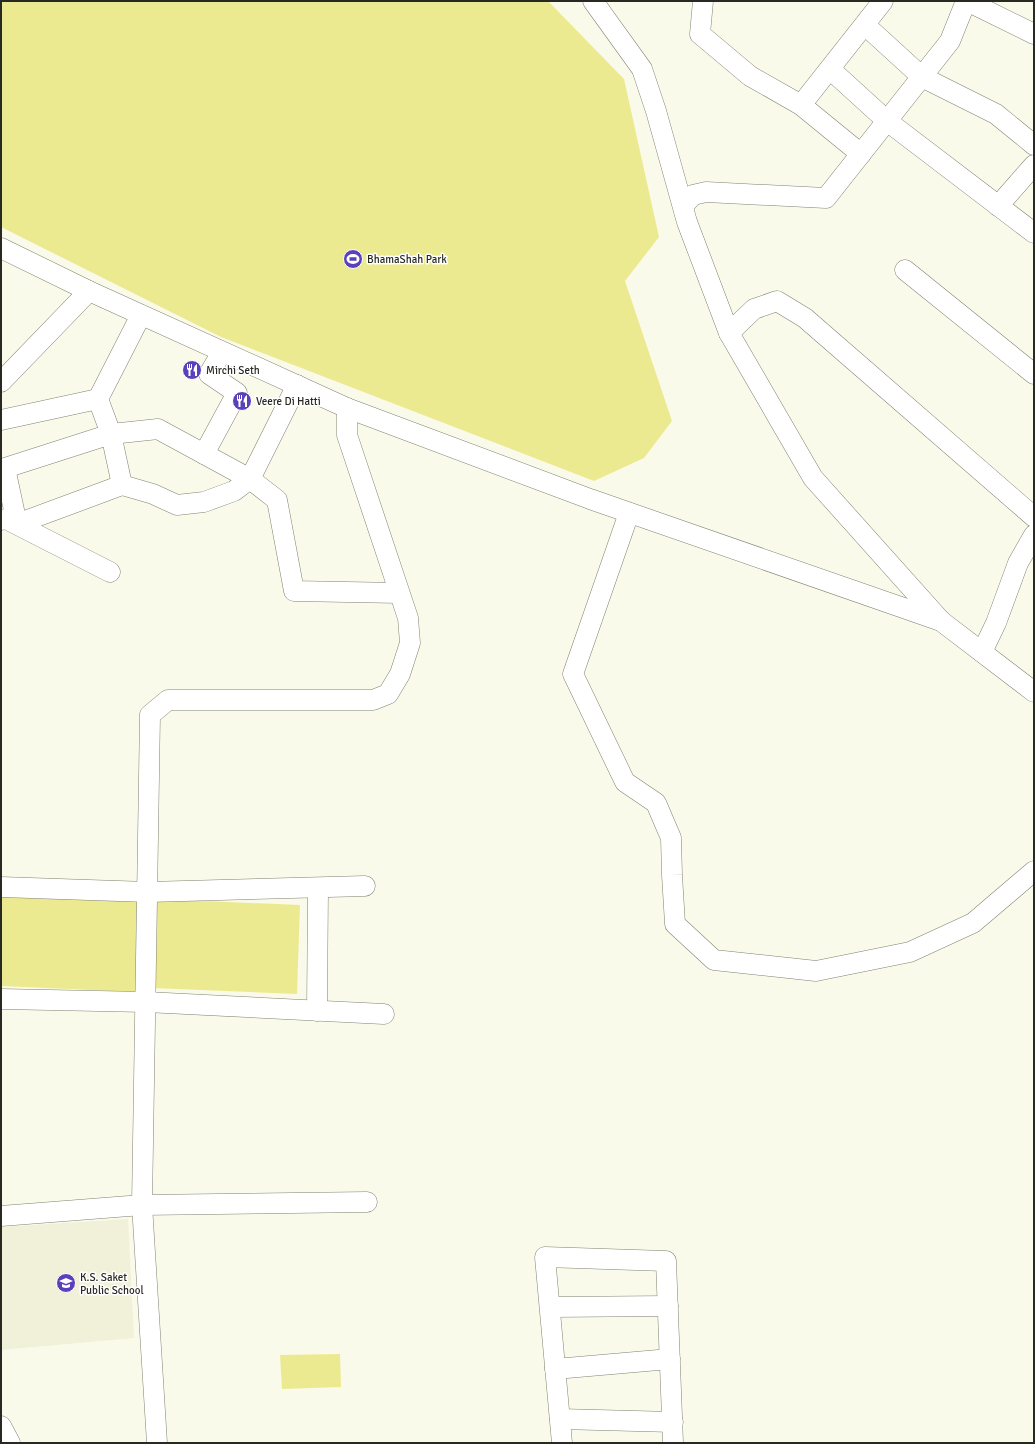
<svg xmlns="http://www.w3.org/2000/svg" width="1035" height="1444" font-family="Signika,sans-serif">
<rect width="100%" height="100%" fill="#fafaea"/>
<polygon fill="#f1f1d9" points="128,1219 134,1338 1,1350 1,1227"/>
<g fill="#ecea90">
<polygon points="1,1 548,1 624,79 659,237 625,281 672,421 644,458 594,481 221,337 1,227"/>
<polygon points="1,896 138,899 137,992 1,986"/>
<polygon points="156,899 300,905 297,994 152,988"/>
<polygon points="340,1354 341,1387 282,1389 280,1355"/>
</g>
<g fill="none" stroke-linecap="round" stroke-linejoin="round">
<defs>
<g id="minor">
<polyline points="593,1 642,69 656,111 687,222 729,333 813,478 941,621 1034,692"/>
<polyline points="703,1 700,34 750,76 801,105 861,154"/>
<polyline points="967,1 1034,34"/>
<polyline points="865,25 922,77 996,114 1034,145"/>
<polyline points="830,69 887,121 1034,233"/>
<polyline points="801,105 883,1"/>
<polyline points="683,206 693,195 706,192 826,198 950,41 966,1"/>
<polyline points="998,206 1034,165"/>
<polyline points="1,248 89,291 347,408 590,499 941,621"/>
<polyline points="905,270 1034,374"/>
<polyline points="729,333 754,309 777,301 805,318 1034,517"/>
<polyline points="1,382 89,291"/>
<polyline points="297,385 250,479 277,500 294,591 399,593"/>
<polyline points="1,420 98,399"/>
<polygon points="111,434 122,485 17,524 5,468"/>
<polyline points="204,454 237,393 209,374 222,352"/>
<polyline points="122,485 153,494 177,505 204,502 234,491 250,479 158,429 111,434 98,399 141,315"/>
<polyline points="629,513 573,674 625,782 656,803 671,838 672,875 675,924 714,960 816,971 910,952 973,923 1034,871"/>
<polyline points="1,520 6,519 110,572"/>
<polyline points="982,652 996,623 1018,563 1034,535"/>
<polyline points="1,887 148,892 365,886"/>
<polyline points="1,999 146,1002 384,1014"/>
<polyline points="317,1011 318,889"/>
<polyline points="1,1216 142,1205 367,1202"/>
<polyline points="550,1307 668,1306"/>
<polyline points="555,1369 670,1359"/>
<polyline points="560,1419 673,1422"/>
<polyline points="1,1426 10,1443"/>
<polyline points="157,1443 142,1205 150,715 168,700 373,700 388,694 400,674 410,643 408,618 347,435 347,408"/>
<polyline points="562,1443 545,1257 666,1261 673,1443"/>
</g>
</defs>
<use href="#minor" stroke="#828273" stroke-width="21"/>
<use href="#minor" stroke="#fff" stroke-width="20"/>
</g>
<defs>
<symbol id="stadium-disc" viewBox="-11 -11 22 22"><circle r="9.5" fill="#5a41b9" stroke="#fff"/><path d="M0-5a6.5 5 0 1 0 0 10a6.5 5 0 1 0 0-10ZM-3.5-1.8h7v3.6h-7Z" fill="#fff"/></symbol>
<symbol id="restaurant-disc" viewBox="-11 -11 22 22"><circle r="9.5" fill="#5a41b9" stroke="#fff"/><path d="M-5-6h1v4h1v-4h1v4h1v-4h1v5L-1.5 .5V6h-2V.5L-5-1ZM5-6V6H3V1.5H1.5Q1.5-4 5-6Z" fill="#fff"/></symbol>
<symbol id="school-disc" viewBox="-11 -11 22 22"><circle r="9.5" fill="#5a41b9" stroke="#fff"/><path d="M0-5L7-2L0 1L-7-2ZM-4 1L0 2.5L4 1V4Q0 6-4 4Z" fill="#fff"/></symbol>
</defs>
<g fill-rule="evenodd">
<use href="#stadium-disc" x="342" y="248" width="22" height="22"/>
<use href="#restaurant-disc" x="181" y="359" width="22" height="22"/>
<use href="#restaurant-disc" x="231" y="390" width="22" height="22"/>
<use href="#school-disc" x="55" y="1272" width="22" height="22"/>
</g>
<g text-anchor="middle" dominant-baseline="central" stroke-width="3" stroke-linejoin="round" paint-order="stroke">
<g font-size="11" fill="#292923" stroke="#fff" text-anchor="start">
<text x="367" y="259">BhamaShah Park</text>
<text x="206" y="370">Mirchi Seth</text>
<text x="256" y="401">Veere Di Hatti</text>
<text x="80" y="1277">K.S. Saket<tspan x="80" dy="13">Public School</tspan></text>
</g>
</g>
<rect width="1035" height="1444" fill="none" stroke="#292923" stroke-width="4"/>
</svg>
